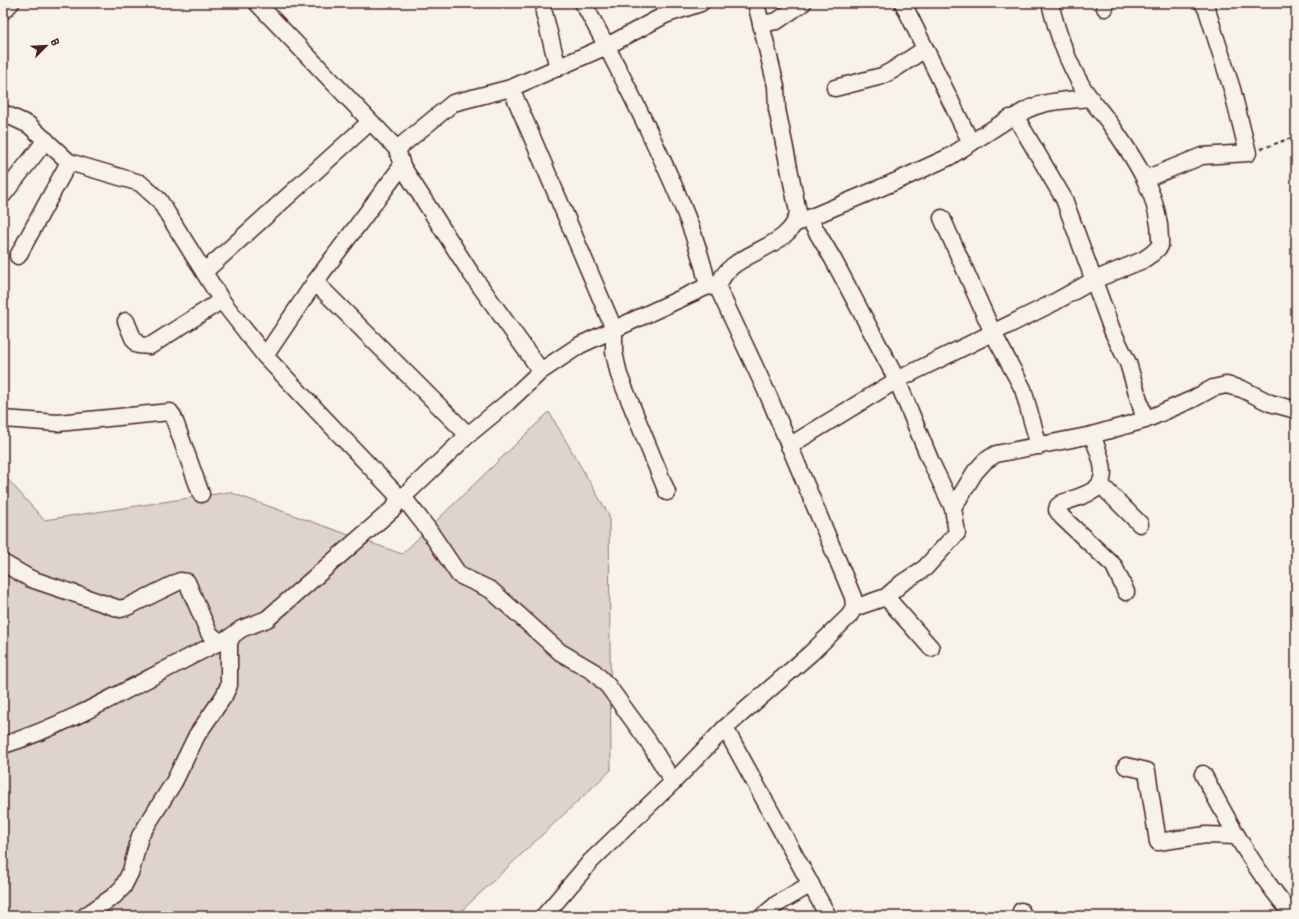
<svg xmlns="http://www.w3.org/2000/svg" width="1299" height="919" font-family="Pangolin,sans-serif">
<rect width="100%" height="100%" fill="#f7f3e8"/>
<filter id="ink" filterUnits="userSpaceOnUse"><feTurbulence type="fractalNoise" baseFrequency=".025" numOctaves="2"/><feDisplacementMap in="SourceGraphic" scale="8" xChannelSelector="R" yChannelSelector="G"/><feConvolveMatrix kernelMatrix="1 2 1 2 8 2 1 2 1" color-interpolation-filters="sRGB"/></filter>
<g filter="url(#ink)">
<polygon fill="#ded4cc" stroke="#947a7c" points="549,412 609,515 611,770 456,916 3,916 3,474 44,520 229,492 402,554"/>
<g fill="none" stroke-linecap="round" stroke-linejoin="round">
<defs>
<g id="minor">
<polyline points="257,3 397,149 402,166 470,272 541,371"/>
<path d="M583,3C606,43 626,84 646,125C670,176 696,230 708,286L718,288"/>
<polyline points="903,3 971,143"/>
<polyline points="1104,3 1105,8"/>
<polyline points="3,11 11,3"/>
<polyline points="544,13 558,68"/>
<polyline points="761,24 777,21 803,3"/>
<polyline points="511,88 614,329 614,352 619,375 667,492"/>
<polyline points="835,88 882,76 893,70 925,49"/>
<polyline points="3,113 29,125 69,162 140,183 159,200 222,301"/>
<path d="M1014,118C1036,100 1063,101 1090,98"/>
<polyline points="397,149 453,103 511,88 607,46 665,15 701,3"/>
<polyline points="1145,179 1202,156 1248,153 1232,89 1207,10 1203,3"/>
<polyline points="3,195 46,140"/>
<polyline points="942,218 992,331 1023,389 1039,446"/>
<polyline points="809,219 833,259 897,380 931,462 953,508"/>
<polyline points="797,223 899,180 949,157 1010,118 1017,119 1064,199 1112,330 1128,363 1145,420"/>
<polyline points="18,256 69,162"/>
<polyline points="205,271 370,122"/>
<polyline points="315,282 468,435"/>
<polyline points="126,321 133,338 138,345 150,346 219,302 222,301 265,356 399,497"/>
<polyline points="265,356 315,282 402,166"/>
<polyline points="3,419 58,423 170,412 173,416 201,494"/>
<path d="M1092,435C1098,451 1112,478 1094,490C1085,496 1072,499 1062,503L1058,506L1057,510L1062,517L1114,566L1126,592"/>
<path d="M789,446L897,380L1053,303L1094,280L1143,260L1153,253L1160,246C1162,199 1137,162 1111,125C1102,112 1091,101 1083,88C1068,63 1057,32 1050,3"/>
<polyline points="1100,484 1140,524"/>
<polyline points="403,497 428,529 459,575 491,590 560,652 594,672 608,686 648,741 673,782"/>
<polyline points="3,563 31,579 120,609 127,607 180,581 187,582 209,633 219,642"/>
<polyline points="886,597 931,648"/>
<polyline points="854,608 886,597 902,583 925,568 957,533 953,508 975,472 985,461 996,454 1092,435 1145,420 1193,399 1213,388 1226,385 1242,389 1270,403 1296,410"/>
<polyline points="725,728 828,916"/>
<path d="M4,745C82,720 153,673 228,638"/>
<polyline points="1126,766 1147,771 1158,842 1206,835 1236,836"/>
<path d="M1203,774C1230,825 1255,872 1294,916"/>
<polyline points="1021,911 1024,916"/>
<polyline points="85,916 114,896 123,887 131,871 140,836 174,782 197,735 224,696 229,685 229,642 233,635 241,629 267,619 394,508 399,497 403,497 468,435 508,402 541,371 580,345 708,286"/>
<path d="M544,916L591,861L673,782L725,728L811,653L849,616L854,608L853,597L769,397L718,288C726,250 792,252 798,212L777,109L776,86L756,3"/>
<polyline points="763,916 777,904 811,884"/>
</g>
</defs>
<use href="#minor" stroke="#4a1f2b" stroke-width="19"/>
<polyline stroke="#4a1f2b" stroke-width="2" stroke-dasharray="4 3" stroke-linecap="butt" points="1261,149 1296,136"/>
<use href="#minor" stroke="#f7f3e8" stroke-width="16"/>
</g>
</g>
<rect width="1299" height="919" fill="none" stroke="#f7f3e8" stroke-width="16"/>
<rect x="8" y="8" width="1283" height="903" fill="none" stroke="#4a1f2b" stroke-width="1.5" filter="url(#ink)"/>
<g transform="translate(46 46) rotate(66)" stroke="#f7f3e8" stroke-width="3" paint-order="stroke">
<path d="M0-3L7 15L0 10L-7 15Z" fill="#4a1f2b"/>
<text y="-6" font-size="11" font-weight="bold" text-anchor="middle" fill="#4a1f2b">B</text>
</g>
</svg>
